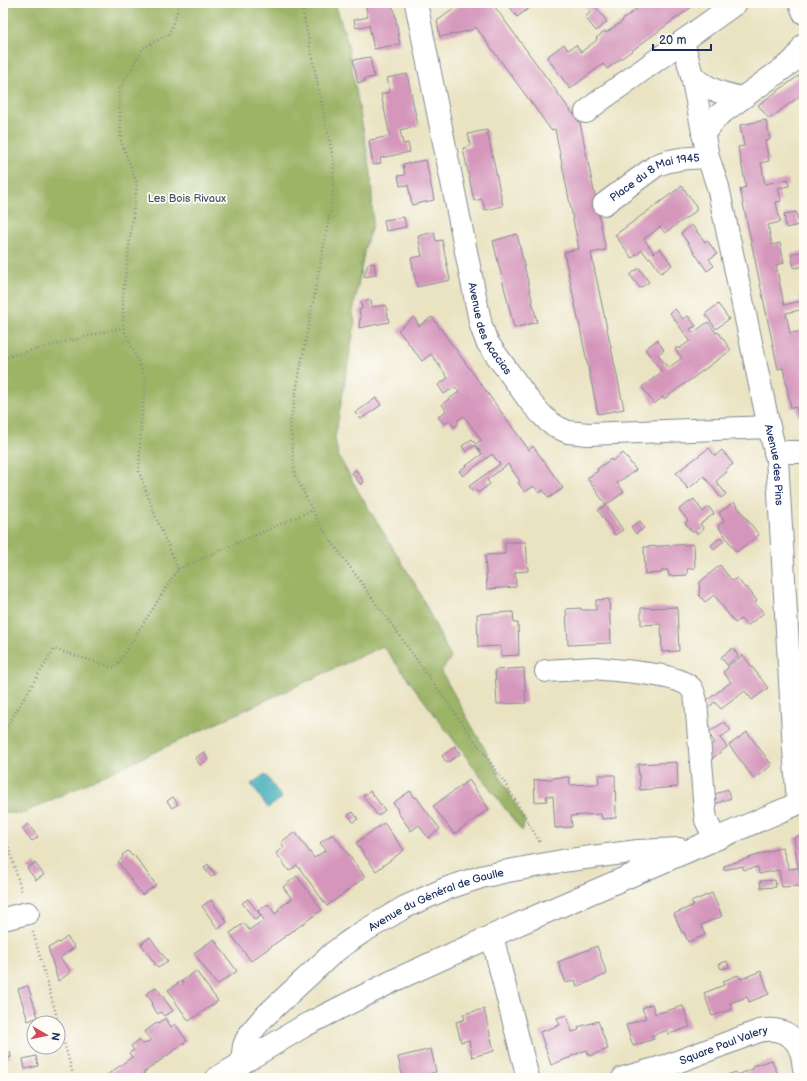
<svg xmlns="http://www.w3.org/2000/svg" width="807" height="1081" font-family="'Balsamiq Sans',sans-serif">
<rect width="100%" height="100%" fill="#fdfcf7"/>
<filter id="ink" filterUnits="userSpaceOnUse"><feTurbulence type="fractalNoise" baseFrequency=".025" numOctaves="2"/><feDisplacementMap in="SourceGraphic" scale="8" xChannelSelector="R" yChannelSelector="G"/><feConvolveMatrix kernelMatrix="1 2 1 2 8 2 1 2 1" color-interpolation-filters="sRGB"/></filter>
<filter id="wash" filterUnits="userSpaceOnUse"><feTurbulence type="fractalNoise" baseFrequency=".012" numOctaves="4" result="noise"/><feDisplacementMap in="SourceGraphic" scale="16" xChannelSelector="R" yChannelSelector="G"/><feGaussianBlur stdDeviation="0.9" result="paint"/><feColorMatrix in="noise" values="0 0 0 0 0 0 0 0 0 0 0 0 0 0 0 0 0 1.4 0 .05"/><feComposite in="paint" operator="in"/></filter>
<g filter="url(#wash)">
<rect width="100%" height="100%" fill="#eae3c2"/>
<polygon fill="#9cb466" stroke="#5c7262" points="3,3 335,3 347,41 371,173 373,222 365,248 353,312 355,323 335,438 338,455 361,496 417,587 451,658 441,671 525,821 522,831 383,646 21,814 3,812"/>
<polygon fill="#3cabb9" stroke="#2c6d8c" points="265,774 282,798 268,808 251,784"/>
<g id="blocks">
<g fill="#d596bc">
<polygon points="365,3 391,3 393,9 394,9 396,20 400,44 374,49 369,25 356,28 354,20 368,17"/>
<polygon points="462,3 492,3 573,114 578,113 606,250 591,253 624,409 598,414 564,252 579,249 555,129 551,130 476,27 472,30 440,37 437,21"/>
<polygon points="510,3 534,3 535,4 517,17 508,4"/>
<polygon points="584,3 593,3 607,22 596,31 585,17 591,12"/>
<polygon points="645,3 660,3 662,5 664,3 697,3 607,69 603,64 570,89 547,57 564,44 568,50 576,45 581,52 597,40 596,38 605,31 606,33 623,21 622,20"/>
<polygon points="370,57 374,77 364,79 365,81 358,83 353,60"/>
<polygon points="804,72 804,93 769,119 758,105"/>
<polygon points="407,74 418,126 400,130 403,144 408,143 410,152 380,158 381,163 373,165 369,141 370,140 390,136 381,94 390,92 387,78"/>
<polygon points="766,120 770,140 765,141 769,161 761,163 765,184 788,179 789,186 778,188 781,201 776,202 780,222 768,225 772,245 780,243 784,263 776,265 784,305 801,301 800,293 804,292 804,309 786,313 790,333 804,331 804,342 800,343 804,361 804,416 798,417 796,407 791,408 783,368 778,369 740,189 746,187 738,147 744,146 740,125"/>
<polygon points="487,130 503,206 485,210 482,199 474,201 463,148 471,146 468,134"/>
<polygon points="426,160 434,200 412,205 408,185 400,186 398,176 405,175 403,164"/>
<polygon points="682,186 696,206 696,211 665,233 660,227 644,239 654,253 660,248 672,265 661,273 650,257 648,258 642,250 632,258 615,235"/>
<polygon points="796,212 799,225 786,228 784,214"/>
<polygon points="404,217 406,227 386,231 384,220"/>
<polygon points="692,225 705,242 707,240 717,254 709,259 714,266 707,271 681,233"/>
<polygon points="434,232 436,241 442,240 450,280 417,287 411,258 422,256 418,236"/>
<polygon points="517,234 537,322 514,328 493,241"/>
<polygon points="804,251 804,266 794,268 791,254"/>
<polygon points="374,263 376,275 364,277 368,264"/>
<polygon points="639,268 649,282 640,288 630,275"/>
<polygon points="371,300 372,307 386,305 389,322 359,328 360,319 361,319 359,310 362,309 361,302"/>
<polygon points="718,304 729,319 716,329 705,314"/>
<polygon points="675,309 683,319 688,316 696,326 690,329 693,333 708,322 716,333 718,332 731,350 664,399 663,397 654,404 642,387 662,372 645,349 657,340 664,350 658,354 668,368 682,358 675,349 677,347 679,349 690,341 670,313"/>
<polygon points="414,317 419,326 432,317 529,450 533,446 563,488 549,498 543,490 539,493 534,486 525,492 518,483 520,481 508,464 487,480 490,484 478,493 475,489 472,490 469,486 500,464 492,454 463,476 459,471 482,454 475,445 466,452 462,446 472,439 476,444 481,440 464,416 457,421 459,423 454,427 449,421 444,424 438,417 446,411 442,404 459,392 455,387 444,394 438,385 448,378 431,354 422,361 398,330"/>
<polygon points="376,398 381,405 361,419 355,413"/>
<polygon points="709,448 715,456 722,450 733,464 725,470 727,472 716,481 726,494 721,498 704,476 688,489 676,473"/>
<polygon points="623,453 636,470 617,483 624,492 606,505 587,478 598,471 597,469 611,459 612,461"/>
<polygon points="356,470 364,482 361,485 352,473"/>
<polygon points="694,499 703,512 709,507 714,514 700,524 704,529 696,534 696,532 692,532 685,523 688,521 679,509"/>
<polygon points="734,502 759,535 736,552 718,526 724,521 719,513"/>
<polygon points="606,505 623,530 615,535 598,510"/>
<polygon points="640,521 644,528 636,534 631,527"/>
<polygon points="721,537 724,541 714,549 711,545"/>
<polygon points="505,542 526,542 528,571 515,572 516,587 487,589 485,555 505,554"/>
<polygon points="694,544 695,568 687,569 687,575 669,576 668,570 662,570 662,573 645,574 644,547"/>
<polygon points="720,565 732,581 737,578 745,588 747,587 757,601 755,603 764,613 747,626 741,619 735,623 714,595 705,602 699,595 700,582"/>
<polygon points="609,599 611,643 568,645 566,609 581,608 582,610 596,610 596,600"/>
<polygon points="677,607 679,651 662,652 661,624 641,625 641,608"/>
<polygon points="513,612 514,623 518,623 519,655 501,656 501,646 478,647 477,614"/>
<polygon points="733,648 738,656 727,665 721,657"/>
<polygon points="743,655 768,688 752,700 745,691 721,709 715,702 706,709 706,701 731,682 723,672 728,668 727,667"/>
<polygon points="524,668 526,703 497,704 495,670"/>
<polygon points="724,722 731,730 720,738 727,747 709,761 707,748 715,742 708,733"/>
<polygon points="747,732 772,765 754,779 729,745"/>
<polygon points="455,746 460,754 447,763 442,756"/>
<polygon points="204,752 208,759 200,765 195,758"/>
<polygon points="677,762 678,787 640,790 638,764"/>
<polygon points="598,775 615,775 616,818 602,819 601,814 571,816 572,827 555,828 553,796 546,796 547,801 535,802 534,780 552,779 552,778 569,777 570,785 599,784"/>
<polygon points="469,780 489,809 454,834 433,806"/>
<polygon points="728,789 731,798 715,804 711,796"/>
<polygon points="370,791 385,810 378,816 363,796"/>
<polygon points="410,791 415,798 416,797 440,829 428,838 419,825 411,831 397,811 398,810 393,803"/>
<polygon points="173,797 178,804 172,808 167,801"/>
<polygon points="353,812 358,819 353,822 348,815"/>
<polygon points="384,823 404,850 376,871 356,843"/>
<polygon points="28,824 38,837 32,841 22,829"/>
<polygon points="295,832 314,858 326,850 320,843 331,835 334,835 365,877 327,906 297,865 289,871 276,853 284,847 281,842"/>
<polygon points="804,834 804,853 803,854 804,859 804,868 798,868 801,886 782,887 779,870 759,874 758,867 743,870 743,866 724,870 724,866 782,847 789,869 798,868 794,838"/>
<polygon points="128,851 132,856 134,855 156,885 142,895 118,862 123,857 122,855"/>
<polygon points="35,863 44,875 36,880 27,868"/>
<polygon points="208,864 215,874 211,877 204,868"/>
<polygon points="297,876 322,910 251,961 230,933 244,923 249,930 264,920 258,911 268,904 275,914 279,911 278,909 292,899 283,887"/>
<polygon points="775,880 776,887 761,888 760,881"/>
<polygon points="712,893 722,916 701,925 705,935 688,942 684,932 682,933 674,914 694,905 691,902"/>
<polygon points="248,899 261,916 255,920 242,903"/>
<polygon points="211,900 227,922 218,929 202,906"/>
<polygon points="67,937 75,947 60,958 71,972 58,981 48,947 52,946 58,942 59,943"/>
<polygon points="150,937 168,962 158,968 141,944"/>
<polygon points="214,939 237,971 217,985 194,953"/>
<polygon points="597,946 607,974 577,987 575,980 566,983 558,962"/>
<polygon points="727,961 729,967 721,969 719,964"/>
<polygon points="196,971 218,1001 189,1021 174,1000 175,999 168,990 181,981 184,985 182,981"/>
<polygon points="761,971 769,994 749,1002 747,997 730,1003 732,1009 712,1016 704,993 724,985 723,981 738,975 741,979"/>
<polygon points="28,986 38,1017 28,1021 18,989"/>
<polygon points="156,987 173,1011 164,1016 161,1012 158,1014 151,1005 153,1003 146,994"/>
<polygon points="652,1004 655,1014 683,1006 690,1027 669,1034 668,1030 651,1036 654,1039 633,1046 626,1025 646,1018 642,1008"/>
<polygon points="484,1009 494,1051 472,1057 469,1040 461,1042 456,1022 465,1019 463,1014"/>
<polygon points="566,1015 572,1032 579,1030 578,1027 598,1021 608,1049 589,1056 587,1050 571,1056 571,1057 551,1065 540,1032 560,1025 557,1018"/>
<polygon points="165,1018 171,1027 175,1024 187,1041 143,1073 146,1077 146,1078 103,1078 132,1057 129,1053 134,1050 131,1046 139,1040 142,1044 144,1043 144,1044 151,1040 144,1032 158,1022 159,1023"/>
<polygon points="431,1049 436,1072 411,1078 403,1078 398,1057"/>
<polygon points="10,1052 11,1057 3,1060 3,1054"/>
<polygon points="36,1056 38,1066 25,1069 23,1059"/>
<polygon points="772,1060 779,1078 718,1078 736,1072 737,1075 753,1069 753,1066"/>
</g>
</g>
</g>
<g filter="url(#ink)">
<use href="#blocks" fill-opacity="0" stroke="#828990" stroke-width="1"/>
<g fill="none" stroke-linecap="round" stroke-linejoin="round">
<defs>
<g id="minor">
<path id="s1" d="M416,3L481,326L487,342L531,403L542,415L549,422L559,428L568,432L588,434L769,427"/>
<polyline points="800,3 804,13"/>
<path id="s2" d="M683,41L692,76L708,157L718,187L769,427L777,459L794,749L798,803"/>
<path d="M692,76C710,90 719,93 742,98"/>
<polyline points="586,112 598,102 736,3"/>
<polyline points="703,134 719,115 792,62 799,54 804,45"/>
<path id="s3" d="M604,204L657,165C674,158 691,158 708,157"/>
<polyline points="775,452 804,452"/>
<path d="M546,671L595,668L604,669C623,671 681,674 692,689C694,693 695,697 696,701L705,811L706,820L715,839"/>
<polyline points="3,919 28,913"/>
<polyline points="492,936 528,1078"/>
<path id="s4" d="M242,1062C243,1057 243,1051 244,1046C247,1035 257,1025 264,1017L333,953L345,944L361,933L405,907L445,889L481,877L503,872L562,861L638,851L679,849"/>
<polyline points="217,1078 304,1026 395,980 523,922 804,801"/>
<path id="s5" d="M623,1078L669,1065L759,1031C777,1027 795,1033 801,1052C803,1057 803,1063 804,1068"/>
</g>
</defs>
<use href="#minor" stroke="#828990" stroke-width="24"/>
<g stroke="#828990" stroke-width="2.5" stroke-dasharray="1 3" stroke-linecap="butt">
<polyline points="301,3 334,163 332,202 290,423 295,475 320,525 503,780 541,844"/>
<polyline points="3,358 123,327"/>
<polyline points="178,569 313,510"/>
<polyline points="3,733 54,649 115,668 178,569 157,520 139,472 141,422 146,380 123,327 123,294 137,184 121,141 119,90 143,48 169,34 180,3"/>
<polyline points="3,828 22,893"/>
<polyline points="33,932 74,1078"/>
</g>
<use href="#minor" stroke="#fff" stroke-width="22"/>
</g>
</g>
<g text-anchor="middle" dominant-baseline="central" stroke-width="3.5" stroke-linejoin="round" paint-order="stroke">
<g font-size="11" fill="#1b2f5e" stroke="#fdfcf7">
<text stroke="none"><textPath href="#s3" startOffset="59">Place du 8 Mai 1945</textPath></text>
<text stroke="none"><textPath href="#s1" startOffset="335">Avenue des Acacias</textPath></text>
<text stroke="none"><textPath href="#s2" startOffset="434">Avenue des Pins</textPath></text>
<text stroke="none"><textPath href="#s4" startOffset="263">Avenue du Général de Gaulle</textPath></text>
<text stroke="none"><textPath href="#s5" startOffset="106">Square Paul Valery</textPath></text>
</g>
<g font-size="11" fill="#465864" stroke="#fdfcf7">
<text x="187" y="198">Les Bois Rivaux</text>
</g>
</g>
<rect width="807" height="1081" fill="none" stroke="#fdfcf7" stroke-width="16"/>
<g transform="translate(46 1035) rotate(99)"><circle r="19" fill="#fdfcf7" stroke="#a3aaba"/>
<path d="M0-3L7 15L0 10L-7 15Z" fill="#d1495b"/>
<text y="-6" font-size="11" font-weight="bold" text-anchor="middle" fill="#1b2f5e">N</text>
</g>
<path d="M653 44v6h58v-6" fill="none" stroke="#1b2f5e" stroke-width="2"/>
<text x="659" y="44" font-size="12" fill="#1b2f5e" stroke="#fdfcf7" stroke-width="3" paint-order="stroke">20 m</text>
</svg>
